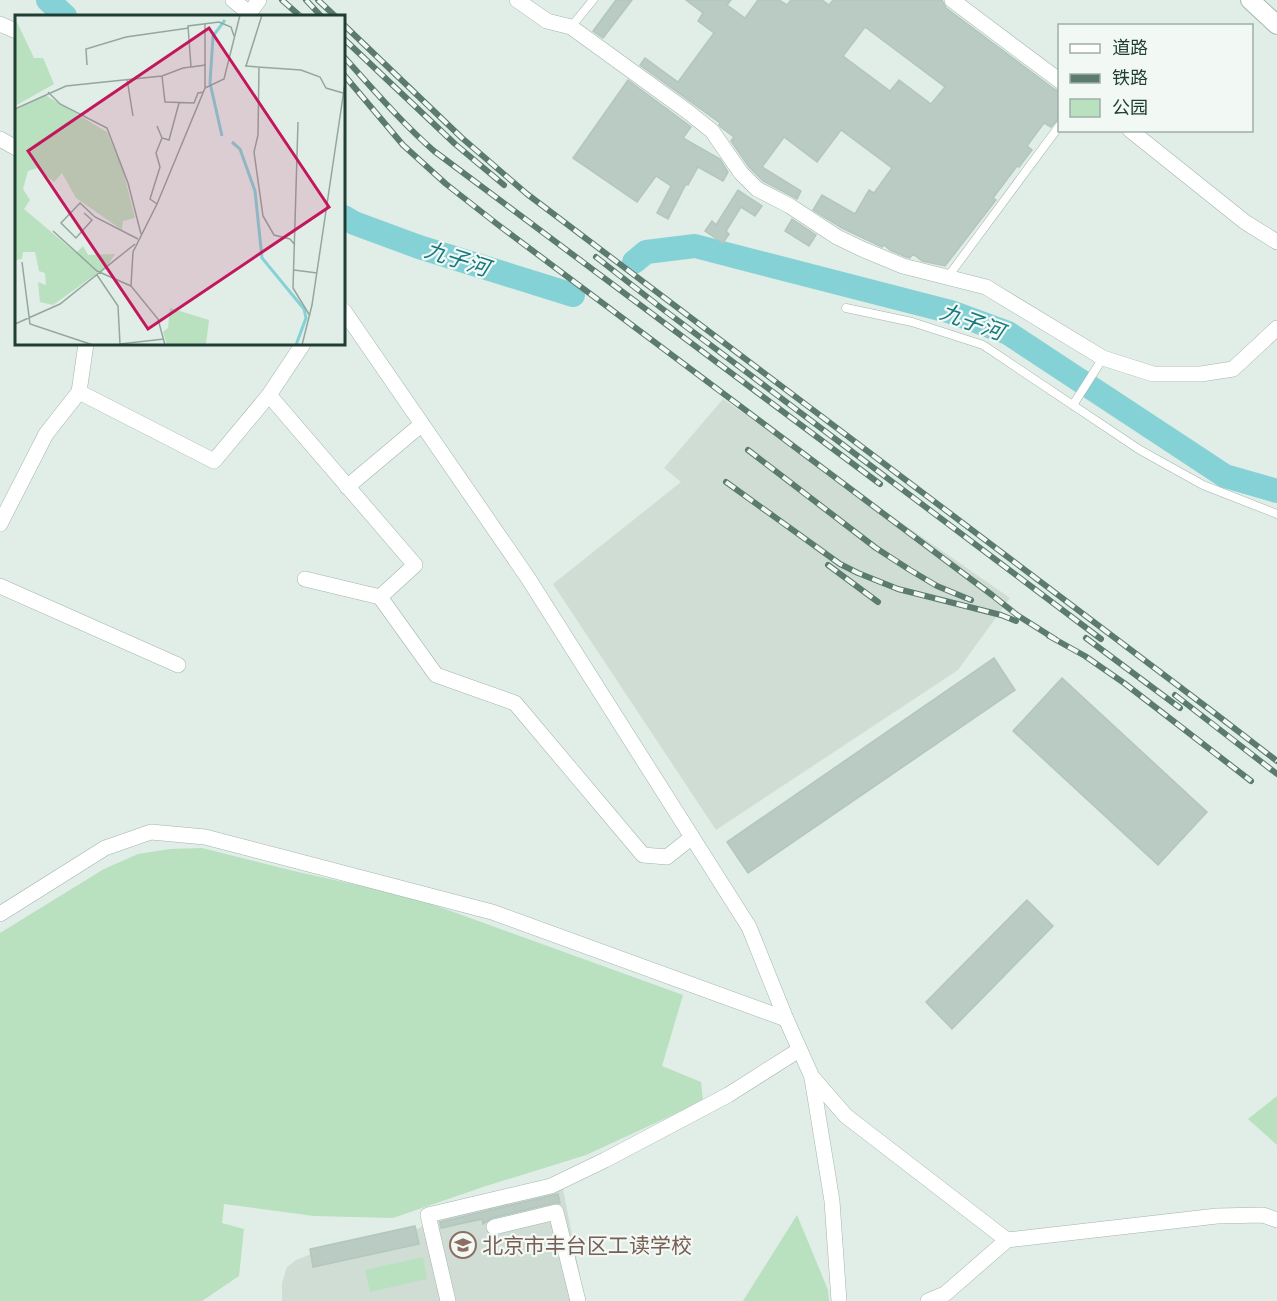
<svg xmlns="http://www.w3.org/2000/svg" width="1277" height="1301" font-family="'Work Sans','Noto Sans SC',sans-serif">
<rect width="100%" height="100%" fill="#e1ede7"/>
<g fill="#d0ddd5">
<polygon points="723,399 1010,598 958,670 716,830 553,584 681,482 664,468"/>
<polygon points="563,1189 585,1301 282,1301 282,1283 287,1267 296,1260 314,1253 391,1237 420,1228 435,1216 521,1196"/>
</g>
<g fill="#b9e0bf">
<polygon points="202,848 298,872 412,897 683,995 662,1066 701,1082 703,1101 586,1155 483,1187 393,1218 314,1216 224,1204 222,1223 244,1229 239,1276 202,1301 0,1301 0,933 104,869 138,854 170,849"/>
<polygon points="1277,1096 1277,1145 1248,1119"/>
<polygon points="797,1215 828,1290 829,1301 743,1301"/>
<polygon points="423,1257 427,1279 370,1292 365,1270"/>
</g>
<g fill="none" stroke-linecap="round" stroke-linejoin="round">
<g stroke="#85d2d6" stroke-width="24">
<polyline points="48,0 65,16"/>
<polyline points="344,217 354,223 419,247 573,295"/>
<polyline points="634,262 646,252 695,246 951,312 1008,333 1225,476 1277,491"/>
</g>
</g>
<g fill="#b9cbc2" stroke="#b3c7bd" stroke-width="1.5" fill-rule="evenodd">
<polygon points="616,0 632,0 603,38 593,31"/>
<path d="M686,0H731L727,5L745,18L758,0H779L787,5L791,0H822L829,5L833,0H942L946,8L1054,89L1059,91V118L1051,127L1044,123L1027,146L1032,150L1019,167L1017,166L993,198L996,200L945,266L922,261L913,254L910,258L906,257L890,250L884,245L882,247L842,228L813,210L822,195L855,214L869,190L874,193L892,168L841,130L817,162L784,137L762,167L801,191L797,199L763,181L749,167L731,141L734,137L722,128L719,125L720,123L640,65L645,58L678,82L714,33L698,21L703,13ZM865,27L945,87L931,104L899,80L890,91L843,56Z"/>
<polygon points="628,80 691,127 683,138 720,159 728,172 723,181 698,167 688,185 686,184 668,219 657,213 671,186 656,176 637,202 573,158"/>
<polygon points="738,190 762,206 755,216 741,207 726,231 729,234 723,243 705,231 712,221 716,225"/>
<polygon points="792,219 816,235 809,246 785,231"/>
<polygon points="994,658 1015,690 748,873 727,842"/>
<polygon points="1062,678 1207,812 1158,865 1013,731"/>
<polygon points="1027,900 1053,926 952,1029 926,1002"/>
<polygon points="558,1194 560,1203 554,1203 492,1218 483,1224 482,1219 441,1228 440,1222"/>
<polygon points="415,1226 419,1244 313,1267 310,1249"/>
</g>
<g fill="none" stroke-linecap="round" stroke-linejoin="round">
<defs>
<g id="lane">
<polyline points="571,27 593,0"/>
<polyline points="947,278 1060,125"/>
<polyline points="846,308 912,322 983,345 1140,450 1203,485 1277,514"/>
<polyline points="1073,405 1103,358"/>
</g>
<g id="street">
<polyline points="233,0 244,9 248,16"/>
<polyline points="517,0 547,21 571,27 687,111 712,131 741,173 757,189 790,206 837,237 862,249 903,266 986,287 1103,358 1153,374 1201,374 1233,369 1277,328"/>
<polyline points="952,0 1060,81"/>
<polyline points="248,15 259,0"/>
<polyline points="0,24 16,31"/>
<polyline points="1130,130 1245,222 1277,242"/>
<polyline points="0,139 16,148"/>
<polyline points="344,311 528,578 749,927 786,1019 812,1077 846,1116 1007,1240 1217,1216 1263,1215 1277,1220"/>
<polyline points="79,392 214,461 269,395 303,344"/>
<polyline points="269,395 415,565 380,597 305,579"/>
<polyline points="347,487 422,424"/>
<polyline points="0,524 46,434 79,392 86,344"/>
<polyline points="0,586 178,665"/>
<polyline points="380,597 436,675 515,703 643,855 667,857 692,837"/>
<polyline points="0,914 105,848 151,832 205,837 492,912 786,1019"/>
<polyline points="812,1078 832,1201 839,1301"/>
<polyline points="494,1227 556,1212 578,1301"/>
<polyline points="448,1301 428,1215 551,1186 605,1160 728,1095 799,1050"/>
<polyline points="928,1301 945,1294 1007,1240"/>
</g>
<polyline id="secondary" points="1250,0 1277,25"/>
</defs>
<use href="#lane" stroke="#a3b5ae" stroke-width="9"/>
<use href="#street" stroke="#a3b5ae" stroke-width="16"/>
<use href="#secondary" stroke="#9fbaae" stroke-width="20"/>
<use href="#lane" stroke="#fff" stroke-width="8"/>
<use href="#street" stroke="#fff" stroke-width="15"/>
<use href="#secondary" stroke="#fff" stroke-width="18"/>
<defs>
<g id="rail">
<polyline points="282,0 300,16"/>
<polyline points="306,0 321,16"/>
<polyline points="318,0 335,16"/>
<polyline points="344,25 462,138 527,194 1217,715 1277,761"/>
<polyline points="344,39 455,144 504,185"/>
<path d="M344,57C373,89 401,122 434,151L880,484"/>
<polyline points="344,75 403,145 446,184 497,224 992,595 1017,615 1055,639"/>
<polyline points="596,257 660,307 1101,639"/>
<polyline points="748,450 876,548 910,570 937,586 971,600"/>
<polyline points="726,482 840,564 858,573 898,589 1001,615 1016,621"/>
<polyline points="828,565 878,602"/>
<polyline points="1049,636 1085,656 1124,683 1251,781"/>
<polyline points="1086,638 1180,708"/>
<polyline points="1175,695 1277,774"/>
</g>
</defs>
<use href="#rail" stroke="#5b7b6f" stroke-width="6"/>
<use href="#rail" stroke="#f2f9f5" stroke-width="4" stroke-dasharray="11" stroke-linecap="butt"/>
</g>
<defs>
<symbol id="school-ring" viewBox="-11 -11 22 22"><circle r="9.5" fill="#f2f9f5" stroke="#8d6e63" stroke-width="1.5"/><path d="M0-5L7-2L0 1L-7-2ZM-4 1L0 2.5L4 1V4Q0 6-4 4Z" fill="#8d6e63"/></symbol>
</defs>
<g fill-rule="evenodd">
<use href="#school-ring" x="448" y="1230" width="30" height="30"/>
</g>
<g text-anchor="middle" dominant-baseline="central" stroke-width="4.5" stroke-linejoin="round" paint-order="stroke">
<g font-size="21" fill="#785e54" stroke="#f2f9f5" text-anchor="start">
<text x="482" y="1245">北京市丰台区工读学校</text>
</g>
<g font-size="22" font-style="italic" fill="#167980" stroke="#f2f9f5">
<text transform="translate(457 259) rotate(18)">九子河</text>
<text transform="translate(972 322) rotate(20)">九子河</text>
</g>
</g>
<g transform="translate(15 15)">
<rect width="330" height="330" fill="#e1ede7"/>
<path d="M0,3L19,43H28L39,69L0,91ZM30,80L92,117L108,155L120,203L108,206L107,215L61,183L47,158L39,167L22,153L13,156L8,174L15,185L9,194L61,238L68,231L73,240L100,239L92,251L38,290L25,287L23,267L31,270L30,258L24,256L20,237H8L7,244L1,245L0,284V95ZM155,293L194,305L191,329L152,330L148,317L153,313Z" fill="#b9e0bf"/>
<path fill="none" stroke="#85d2d6" stroke-width="3" d="M207,121L195,68L198,21L210,5M217,127L225,134L240,176L247,243L289,294L291,303L281,330"/>
<path fill="none" stroke="#94a79f" stroke-width="1.5" d="M72,50L71,34L111,22L174,13M230,51L286,55L305,62L311,73L328,78M231,51L247,0M176,52L173,11L204,7L216,12L219,21M244,52L243,120L239,137L248,201L259,220L275,224L280,230M147,61L150,87L179,88L183,78L189,77M112,64L118,101M190,73L209,64L225,0M33,77L45,89L92,113L113,168L126,219M0,94L51,71L147,61L168,53L191,50M283,107L278,273L295,301M142,111L147,123L154,125L164,88M142,189L135,184L145,152L141,138L147,123M69,198L77,205L61,223L46,208L65,188L80,202L123,224M38,216L82,256L116,271M7,247L15,309L78,330M279,255L302,258M82,260L103,291L105,329L149,324M0,309L45,289L120,229M150,330L143,304L116,271L118,237L142,189L190,73V9M287,330L297,290L330,68"/>
<path fill="#c2185b" fill-opacity="0.15" stroke="#c2185b" stroke-width="3" d="M194,13L314,192L133,314L13,136Z"/>
<rect width="330" height="330" fill="none" stroke="#203f34" stroke-width="3"/>
</g>
<rect x="1058" y="24" width="195" height="108" fill="#f2f9f5" stroke="#9eafa8" stroke-width="1.5"/>
<rect x="1070" y="44" width="30" height="9" fill="#ffffff" stroke="#9eafa8" stroke-width="1.5"/>
<text x="1112" y="54" font-size="18" fill="#203f34">道路</text>
<rect x="1070" y="74" width="30" height="9" fill="#5b7b6f" stroke="#9eafa8" stroke-width="1.5"/>
<text x="1112" y="84" font-size="18" fill="#203f34">铁路</text>
<rect x="1070" y="99" width="30" height="18" fill="#b9e0bf" stroke="#9eafa8" stroke-width="1.5"/>
<text x="1112" y="114" font-size="18" fill="#203f34">公园</text>
</svg>
